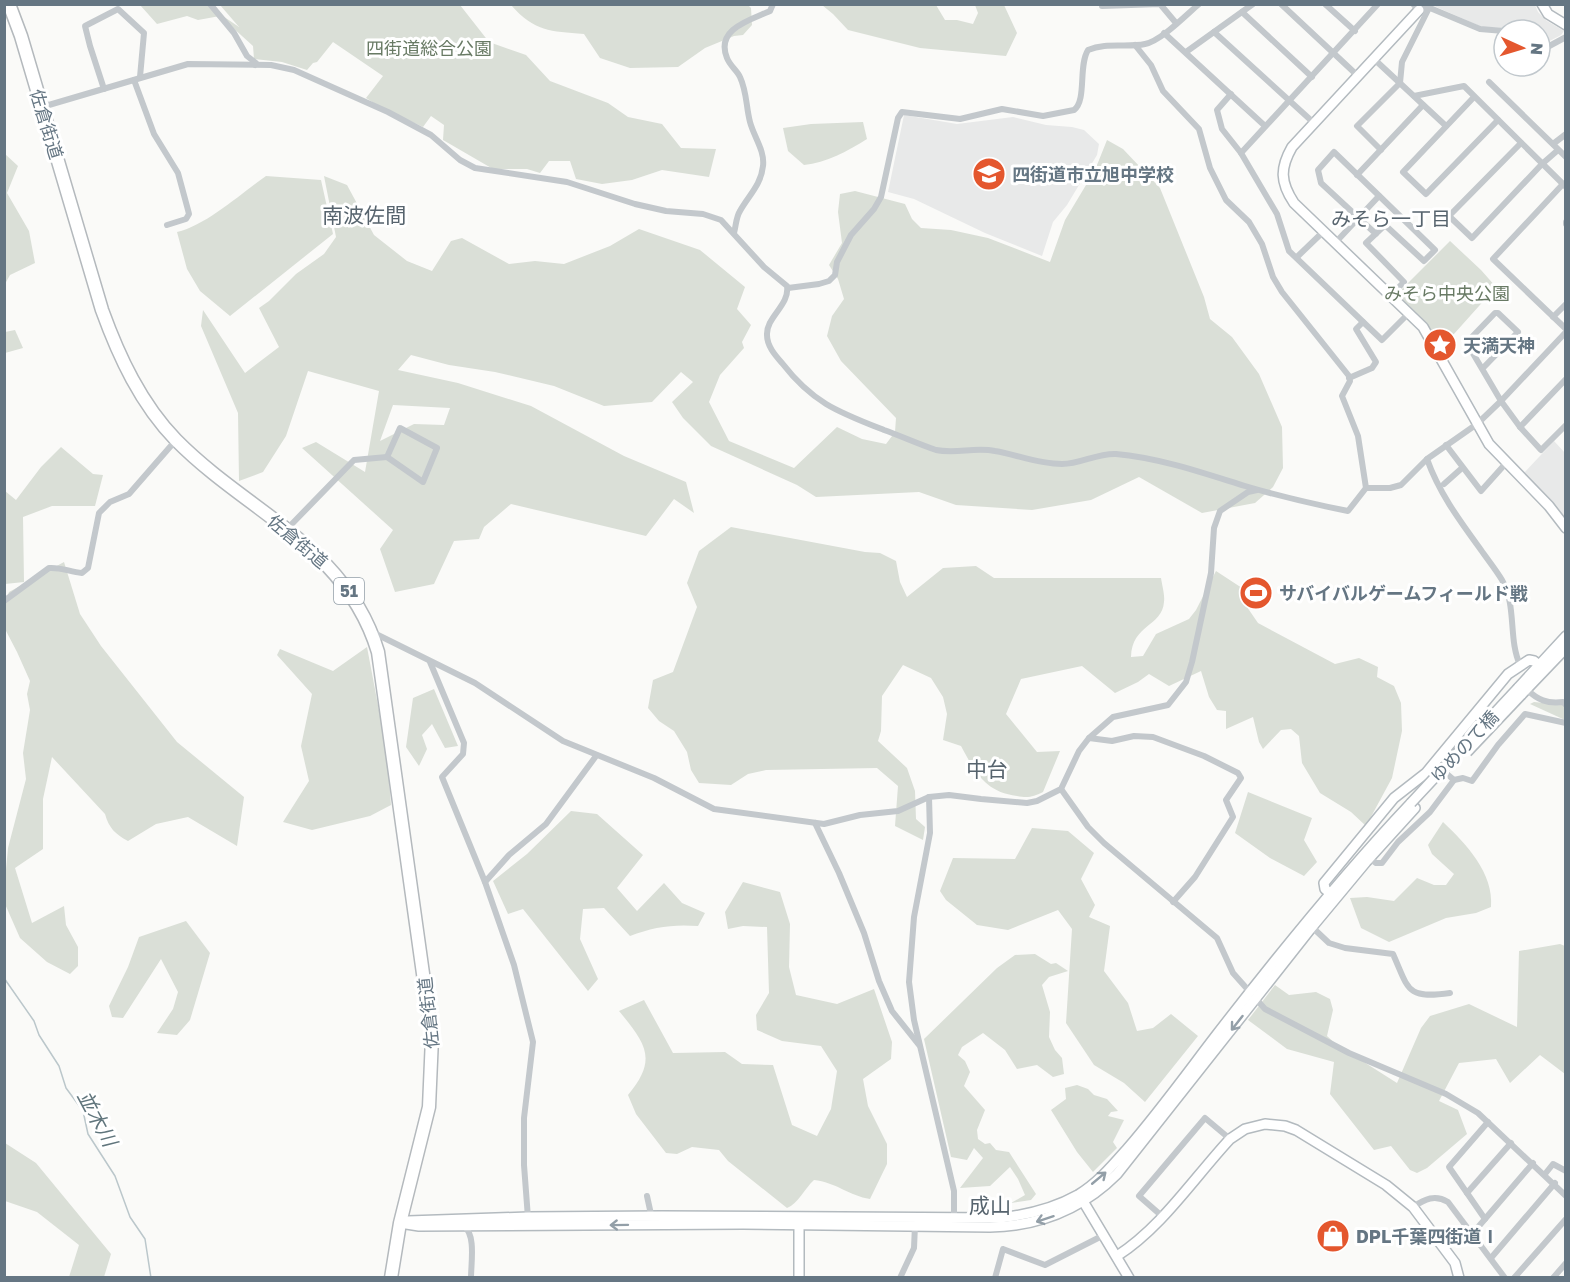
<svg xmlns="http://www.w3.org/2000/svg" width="1570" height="1282" font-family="'Golos Text','Noto Sans JP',sans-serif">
<rect width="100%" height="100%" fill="#fafaf8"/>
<g fill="#e8e9e9">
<polygon points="1435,4 1535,5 1538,12 1547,21 1564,31 1561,35 1540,46 1540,30 1482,27 1434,6"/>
<polygon points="904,115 957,124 1013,117 1046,125 1072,127 1084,130 1099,144 1097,155 1067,205 1053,222 1042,256 985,233 914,199 888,192"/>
<polygon points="1554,441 1565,453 1565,521 1553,504 1524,473"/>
</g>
<g fill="#dadfd7" fill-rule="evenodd">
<polygon points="140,5 215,5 217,12 239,27 220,5 460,5 489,42 526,55 550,81 608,103 628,117 662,124 681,148 716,149 709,177 662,170 632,180 602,184 576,179 570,161 549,161 540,173 527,169 493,169 443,140 444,125 431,116 423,127 377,105 366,98 383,76 333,42 317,62 313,63 307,70 282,62 254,59 253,46 220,16 198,20 187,16 157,24"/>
<path d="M511,5H748L751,8L752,25L743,35L734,36L705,48L678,67L630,68L600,58L584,34C550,31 535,32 511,5Z"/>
<path d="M860,5H936L945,20H957L973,24L978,13L975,5H1004L1017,33L1006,56L920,48L848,30L833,14L822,5C834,4 849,7 860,5Z"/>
<path d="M863,122L867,139C848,151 826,163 804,165L788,151L783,128L811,124Z"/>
<path d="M1107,140L1123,149L1160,188L1204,297L1210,319L1232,337L1259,374L1282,427L1283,468L1273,487L1255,503L1202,513L1139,477L1091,500L1032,510L956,505L919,492L816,497L797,485L711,446L683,418L672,402L693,382L681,372L652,402L604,406L554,386L495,372L449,365L411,355L398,370L458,383L531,406L624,456L686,482L694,513L674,499L646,536L511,504L484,527L479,539L454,541L434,584L395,592L380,549L393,530L302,448L316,442L365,472L379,391L308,371L286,436L263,472L239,481L238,413L201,326L203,310L245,373L279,347L259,308L269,301L296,274L324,254L336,237L324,176L347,185L374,235L407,261L432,271L451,241L462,238L509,264L535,261L564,264L610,246L639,229L700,250L745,287L737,309L751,325L742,342L744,348L720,375L709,402L729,441L794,468L837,427L862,439L886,444L895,432L896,418L841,361L827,336L832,316L844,299L838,279L829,265L842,243L838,212L840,194L855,191L905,204L912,219L921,228L951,230L988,238L1050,262L1065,220L1095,170ZM393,405L450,408L444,425L414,424L380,441Z"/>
<polygon points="5,154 18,166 7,193 29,231 35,263 10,275 5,284"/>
<path d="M266,176L321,180L333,234L230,316L200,291L187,269L177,232C207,225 240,194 266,176Z"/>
<polygon points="1450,241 1481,270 1496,287 1445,344 1441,340 1437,343 1427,323 1397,294"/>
<polygon points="15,330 23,348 5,353 5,332"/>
<polygon points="61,447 93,474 103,475 95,506 52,506 23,517 24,582 5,584 5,491 16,500 41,467"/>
<path d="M731,527L865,552L880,553L896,561L900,582L907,597L943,568L976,566L994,578H1161C1162,585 1165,595 1164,602C1162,627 1132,624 1131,657L1143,656L1156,634L1189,619L1196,610L1216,571L1242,588L1247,607L1258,623L1335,664L1359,658L1378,667L1377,677L1394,686L1401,703L1402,731L1392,778L1366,826L1351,812L1320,793L1302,763L1299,736L1291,729L1281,730L1263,749L1259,742L1253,717L1226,729V711L1217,710L1209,697L1201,671L1169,686L1149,674L1138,682L1115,693L1082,666L1021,679L1006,714L1037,752L1060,751L1043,792C1033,797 1028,798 1017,796C985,792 975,772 961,746L943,740L947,714L943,697L931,678L903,665L882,696L881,731L878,741L907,768L915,791L916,819L925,827L923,840L895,826L898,786L877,768L766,770L748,774L731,785L699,783L691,770L687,752L674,731L659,721L648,708L653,680L673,672L697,607L687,583L699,551Z"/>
<path d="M64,562L80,614L101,646L177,742L244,797L237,846L188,817L156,824L128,841C115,834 109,828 105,814L52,757L43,799V849L15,868L32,923L64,906L66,925L78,947V966L70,974L47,962L20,938L5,904V880L8,848L26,779L23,753L30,710L27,694L30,681L17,652L5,629L4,604L9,592Z"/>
<polygon points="367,647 387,753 391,805 370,816 312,830 283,822 309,781 301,746 312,694 277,655 280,649 333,671"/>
<polygon points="434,689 458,746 445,748 432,724 422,735 427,749 419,766 406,747 413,698"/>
<polygon points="1534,702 1565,705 1565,720 1530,704"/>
<polygon points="1248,792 1312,818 1304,840 1317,862 1304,876 1270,858 1235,833"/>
<path d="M571,811L597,814L643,855L617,888L637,911L664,883L682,903L705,913L698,926C673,924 653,927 630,936L604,908L583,909L580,939L598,979L588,991L523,909L508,914L493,881L527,854Z"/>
<path d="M1443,822C1466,844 1494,873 1491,907L1476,913L1446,918L1389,942L1361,928L1350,898L1367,897L1394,901L1417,878L1434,885H1446L1454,874L1432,854L1428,845Z"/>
<polygon points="1032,828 1068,831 1094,853 1081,879 1095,905 1089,917 1110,926 1104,971 1128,1003 1137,1031 1153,1028 1171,1014 1198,1036 1145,1102 1124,1083 1094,1065 1066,1023 1072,929 1058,910 1008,930 977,925 946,900 940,891 953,858 1015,859"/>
<path d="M743,882L780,892L790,924L789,967L796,995L837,1004L874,989L892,1042L891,1059L863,1079L868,1106L887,1144V1164L870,1199C850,1196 835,1182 814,1180C805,1188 798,1204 787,1208L728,1161L719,1150L692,1147L677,1154L666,1153L636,1114L628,1095C658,1059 646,1044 619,1011L644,1000L673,1053L725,1052L742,1064L773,1065L792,1125L817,1136L831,1109L837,1071L821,1046L782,1041L757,1030L756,1015L769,993L767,927L743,926L728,929L725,912Z"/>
<polygon points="186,921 210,953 190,1020 177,1035 157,1033 173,1009 178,992 161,959 123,1018 112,1017 109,1006 128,967 139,937"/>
<polygon points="1560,944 1565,946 1565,1074 1540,1055 1510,1083 1496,1059 1459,1063 1439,1101 1458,1110 1467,1134 1427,1168 1417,1173 1410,1170 1391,1146 1374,1150 1330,1094 1334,1062 1287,1049 1248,1020 1275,985 1289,995 1316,992 1330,999 1333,1010 1327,1036 1337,1045 1397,1083 1421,1028 1430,1016 1469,1004 1517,1027 1519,951"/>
<polygon points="1035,954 1051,964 1056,963 1068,971 1049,977 1042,985 1050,1012 1049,1037 1055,1050 1062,1058 1064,1074 1053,1077 1037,1065 1017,1069 1005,1050 983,1033 962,1047 958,1055 965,1061 970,1072 964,1086 985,1110 977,1130 978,1139 985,1144 990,1143 996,1150 1009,1152 1036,1194 1031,1200 1011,1203 1025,1195 1018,1179 1010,1167 990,1186 960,1188 983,1158 974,1148 967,1160 951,1157 924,1039 997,968 1015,955"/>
<polygon points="1077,1085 1088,1089 1094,1095 1107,1099 1118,1111 1111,1112 1108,1116 1124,1120 1113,1142 1117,1148 1093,1172 1077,1152 1051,1110 1066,1099 1065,1088"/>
<polygon points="5,1143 36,1163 111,1254 104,1277 69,1277 79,1245 37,1212 5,1201"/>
</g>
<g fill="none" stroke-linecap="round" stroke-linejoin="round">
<polyline stroke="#bbc7cb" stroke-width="1.5" points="4,978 34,1021 39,1035 59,1066 66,1088 83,1111 88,1134 115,1176 130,1217 145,1239 151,1278"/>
<defs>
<g id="secondary">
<polyline points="1542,4 1548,14 1566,25"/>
<path d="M1419,10L1292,147C1280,168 1280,182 1294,203L1423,327L1489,444L1549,506L1566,528"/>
<polyline points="1518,688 1566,636"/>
<polyline points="1521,695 1566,648"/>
<polyline points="1330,893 1325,889 1324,883 1394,798 1426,773 1508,674 1529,660 1534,661 1539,665"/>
<polyline points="1080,1196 1129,1278"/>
<polyline points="799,1218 799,1278"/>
<path d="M408,1221L528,1217L662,1216L1000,1218C1027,1215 1055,1208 1078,1195C1098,1183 1113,1165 1128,1148C1160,1111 1188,1072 1218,1033C1279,954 1342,876 1411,803"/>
<path d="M400,1223L419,1226L743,1224L990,1227C1039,1226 1082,1209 1117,1174L1312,927L1366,862L1415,808"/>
<path d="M1117,1256C1162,1227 1193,1179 1230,1139L1245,1129L1265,1124L1285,1126L1296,1130L1386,1185L1413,1207L1455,1263L1459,1278"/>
</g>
<path id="highway" d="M9,4L21,36L102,310C119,357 141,404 176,440C248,513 346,546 378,652L432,1038L429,1107L400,1223L391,1278"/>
</defs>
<use href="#secondary" stroke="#b3babf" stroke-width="12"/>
<use href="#highway" stroke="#b4b9bd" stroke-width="15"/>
<g stroke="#c3c8cc" stroke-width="6">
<polyline points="210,4 234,33 247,56 256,63 255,65"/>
<polyline points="1102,4 1102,6 1160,4 1176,23"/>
<polyline points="1281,4 1358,76"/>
<polyline points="1325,4 1355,31"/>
<polyline points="1413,4 1419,10 1430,8 1480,29 1504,31"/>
<polyline points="1242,12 1312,77"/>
<polyline points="1214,32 1314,123"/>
<polyline points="1164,33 1265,126"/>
<polyline points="1135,45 1151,65 1163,91 1199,129 1210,168 1226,200 1249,222 1262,244 1273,277 1282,292 1349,376 1350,381 1342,396 1358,436 1366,488"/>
<polyline points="1540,51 1566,37"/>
<polyline points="1186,52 1253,4"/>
<polyline points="1374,59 1446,126"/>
<polyline points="134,80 154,134 178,173 188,210 189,214 186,219 167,225"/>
<polyline points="1489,82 1566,157"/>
<polyline points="104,89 90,46 85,26 118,9 144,33 140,77"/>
<polyline points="1231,94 1217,110 1222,129 1241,153 1277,214 1289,251 1382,340 1409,313"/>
<polyline points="1414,96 1464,86 1565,186"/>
<polyline points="1474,97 1403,172 1426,194 1498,120"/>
<path d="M42,107L188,64L271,65L294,70L388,112L431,135L460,160L475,168L567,182L635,204L666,211L703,214L721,220L764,267L787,286C790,305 766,317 767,335C767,346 775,355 782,363C813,403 838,412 884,430C901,436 918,444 936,450C956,454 975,447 995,451C1018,455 1038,464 1062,464C1081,464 1097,453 1116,454C1160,458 1203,473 1245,486C1279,496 1313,504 1348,511L1366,488H1390L1401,485L1427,459L1477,424L1501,401L1520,427L1541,450L1566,425"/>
<polyline points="1521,143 1449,216 1472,238 1542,164 1558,150"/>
<polyline points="1553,144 1566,134"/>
<polyline points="1381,150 1357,126 1400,83 1402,62 1431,4"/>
<polyline points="1241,153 1378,4"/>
<polyline points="1357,175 1423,105"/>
<polyline points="1563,184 1493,259 1566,329"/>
<polyline points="1566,222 1566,224"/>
<path d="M734,233C736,226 736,217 740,211C749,195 761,185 763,166C765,151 754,137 750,122C746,107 747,92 740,77C737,70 730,66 727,58C715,29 750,20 770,11L773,4"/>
<polyline points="1376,234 1321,183 1318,170 1334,152 1435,250 1424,261 1385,225 1366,243 1404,282 1391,295"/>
<polyline points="1336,242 1379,196"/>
<polyline points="1297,257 1324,231"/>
<path d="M788,288L819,284L829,281L835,275L837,262L851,235L874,209L881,197L898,118L902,112L960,119L1002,109L1043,116L1074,110C1087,100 1078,66 1088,50C1106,42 1127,48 1145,44C1161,41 1186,15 1199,4"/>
<polyline points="1553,317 1566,304"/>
<polyline points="1483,368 1518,332 1498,313 1495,313 1469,340 1468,345 1501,401 1566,332"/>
<polyline points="1349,378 1372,368 1376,362 1356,329 1363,322"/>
<polyline points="1520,427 1566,379"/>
<polygon points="400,428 437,448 423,482 387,457"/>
<polyline points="1446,445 1481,491 1507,462"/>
<path d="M1427,459C1439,493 1460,521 1481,550C1488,560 1496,570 1502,580C1517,606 1508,639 1520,665"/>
<polyline points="1444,484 1462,468"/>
<polyline points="287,529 354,460 387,457"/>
<path d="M4,601L49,568C61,567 70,572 82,573L88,568L99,513L110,502L129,494L176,440"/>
<polyline points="372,632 475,683 563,741 654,778 714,809 824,824 860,815 898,811 929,797 949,795 981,799 1027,803 1037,801 1061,789 1079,751 1089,738 1113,717 1168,705 1186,682 1192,662 1211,573 1214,528 1220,511 1248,492 1257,490"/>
<polyline points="430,662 464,743 463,754 442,777 485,882 514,965 533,1042 524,1118 524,1165 528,1218"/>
<path d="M1526,689C1538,700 1547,704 1563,702L1566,705"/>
<polyline points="1089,738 1112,741 1134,736 1153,737 1204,756 1238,773 1241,778 1226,800 1233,817 1195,877 1173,902"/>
<polyline points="1434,763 1454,780"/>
<polyline points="1061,789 1088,827 1104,843 1217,938 1233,973 1265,1009 1349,1053 1446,1094 1478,1113 1566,1196"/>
<polyline points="929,797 930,833 914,917 909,982 914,1020 954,1191 954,1221"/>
<polyline points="815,823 839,873 864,933 879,981 892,1011 919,1045"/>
<polyline points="1369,858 1376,863 1382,863 1398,842 1430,812 1454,780 1463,778 1472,781 1498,745 1525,714 1566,723"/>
<polyline points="485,882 509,855 546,824 596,756"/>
<path d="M1312,927L1329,943L1345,948L1393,954C1409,990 1406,999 1450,993"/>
<polyline points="1545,1174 1553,1164 1566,1171"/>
<polyline points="1467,1193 1511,1143"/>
<polyline points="647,1196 652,1219"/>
<path d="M1413,1207C1425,1199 1435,1194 1448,1202L1505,1278"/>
<polyline points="1163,1217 1139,1196 1205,1118 1230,1139"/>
<polyline points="1485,1219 1449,1167 1488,1122"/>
<path d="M464,1226C476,1235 471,1263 471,1278"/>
<polyline points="1473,1233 1533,1163"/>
<polyline points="1491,1258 1555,1183"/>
<polyline points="900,1278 914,1248 915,1225"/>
<polyline points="995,1278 1003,1249 1045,1265 1104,1235"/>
<polyline points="1514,1278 1566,1219"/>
<polyline points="1553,1278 1566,1263"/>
</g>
<use href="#secondary" stroke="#fff" stroke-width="9"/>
<use href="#highway" stroke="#fff" stroke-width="12"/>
<defs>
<g id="secondary-bridge">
<polyline points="1467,752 1521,695"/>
<polyline points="1411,803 1518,688"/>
</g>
</defs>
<use href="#secondary-bridge" stroke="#b3babf" stroke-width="12" stroke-linecap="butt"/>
<use href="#secondary-bridge" stroke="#fff" stroke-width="9"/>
</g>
<defs><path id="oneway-shaft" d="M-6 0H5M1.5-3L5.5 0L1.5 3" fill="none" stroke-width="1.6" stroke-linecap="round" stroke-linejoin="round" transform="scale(1.5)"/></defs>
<g stroke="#939fa8">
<use href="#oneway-shaft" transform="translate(1237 1023) rotate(128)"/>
<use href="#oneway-shaft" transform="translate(1099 1178) rotate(-40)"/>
<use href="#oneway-shaft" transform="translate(1045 1219) rotate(162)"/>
<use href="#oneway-shaft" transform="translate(619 1225) rotate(179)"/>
</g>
<defs>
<symbol id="school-disc" viewBox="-11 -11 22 22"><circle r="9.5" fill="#e4572e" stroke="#fff"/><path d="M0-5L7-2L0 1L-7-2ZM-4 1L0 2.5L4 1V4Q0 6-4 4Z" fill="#fff"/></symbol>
<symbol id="sight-disc" viewBox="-11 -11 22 22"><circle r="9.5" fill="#e4572e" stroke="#fff"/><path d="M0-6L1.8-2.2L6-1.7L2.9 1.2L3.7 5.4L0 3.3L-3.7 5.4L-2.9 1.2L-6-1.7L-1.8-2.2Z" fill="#fff"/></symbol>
<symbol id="stadium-disc" viewBox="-11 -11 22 22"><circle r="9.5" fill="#e4572e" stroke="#fff"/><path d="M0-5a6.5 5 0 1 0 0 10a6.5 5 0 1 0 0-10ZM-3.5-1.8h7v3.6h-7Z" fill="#fff"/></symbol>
<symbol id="shop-disc" viewBox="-11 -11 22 22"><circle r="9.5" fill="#e4572e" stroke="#fff"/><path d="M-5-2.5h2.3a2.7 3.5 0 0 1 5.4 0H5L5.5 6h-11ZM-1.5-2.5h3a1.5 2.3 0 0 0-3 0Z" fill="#fff"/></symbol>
</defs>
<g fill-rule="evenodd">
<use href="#school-disc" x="970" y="155" width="38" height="38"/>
<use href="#sight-disc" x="1421" y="326" width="38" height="38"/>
<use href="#stadium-disc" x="1237" y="574" width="38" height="38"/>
<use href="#shop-disc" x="1314" y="1217" width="38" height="38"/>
</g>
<g text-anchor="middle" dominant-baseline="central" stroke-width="6" stroke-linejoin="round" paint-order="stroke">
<rect fill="#fff" stroke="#939fa8" stroke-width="1.5" x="334" y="578" width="30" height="26" rx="4.5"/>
<g font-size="16" font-weight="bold" fill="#657683">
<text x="349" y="591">51</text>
</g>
<g font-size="18" fill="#687a64" stroke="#fff">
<text x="429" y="48">四街道総合公園</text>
<text x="1447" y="293">みそら中央公園</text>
</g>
<g font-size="18" fill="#657683" stroke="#fff">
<text transform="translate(47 124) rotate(73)">佐倉街道</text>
<text transform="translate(298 541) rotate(40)">佐倉街道</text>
<text transform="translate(1464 746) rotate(-47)">ゆめのて橋</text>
<text transform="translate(428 1013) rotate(-96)">佐倉街道</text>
</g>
<g font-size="18" font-weight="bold" fill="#657683" stroke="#fff" text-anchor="start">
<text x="1012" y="174">四街道市立旭中学校</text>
<text x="1463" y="345">天満天神</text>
<text x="1279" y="593">サバイバルゲームフィールド戦</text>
<text x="1356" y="1236">DPL千葉四街道Ⅰ</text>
</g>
<g font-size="20" fill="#57646e" stroke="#fff">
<text x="1391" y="218">みそら一丁目</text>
</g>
<g font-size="20" font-style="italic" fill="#60757c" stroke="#fff">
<text transform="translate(98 1118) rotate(62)">並木川</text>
</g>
<g font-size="21" fill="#57646e" stroke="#fff">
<text x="364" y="215">南波佐間</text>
<text x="987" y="769">中台</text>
<text x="990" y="1205">成山</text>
</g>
</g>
<rect width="1570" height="1282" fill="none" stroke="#657683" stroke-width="12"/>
<g transform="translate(1522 48) rotate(94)"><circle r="28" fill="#ffffff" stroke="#c1c8cd" stroke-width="1.5"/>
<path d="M0-4.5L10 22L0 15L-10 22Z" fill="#e4572e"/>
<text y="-9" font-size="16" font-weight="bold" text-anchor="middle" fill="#657683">N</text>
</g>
</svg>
